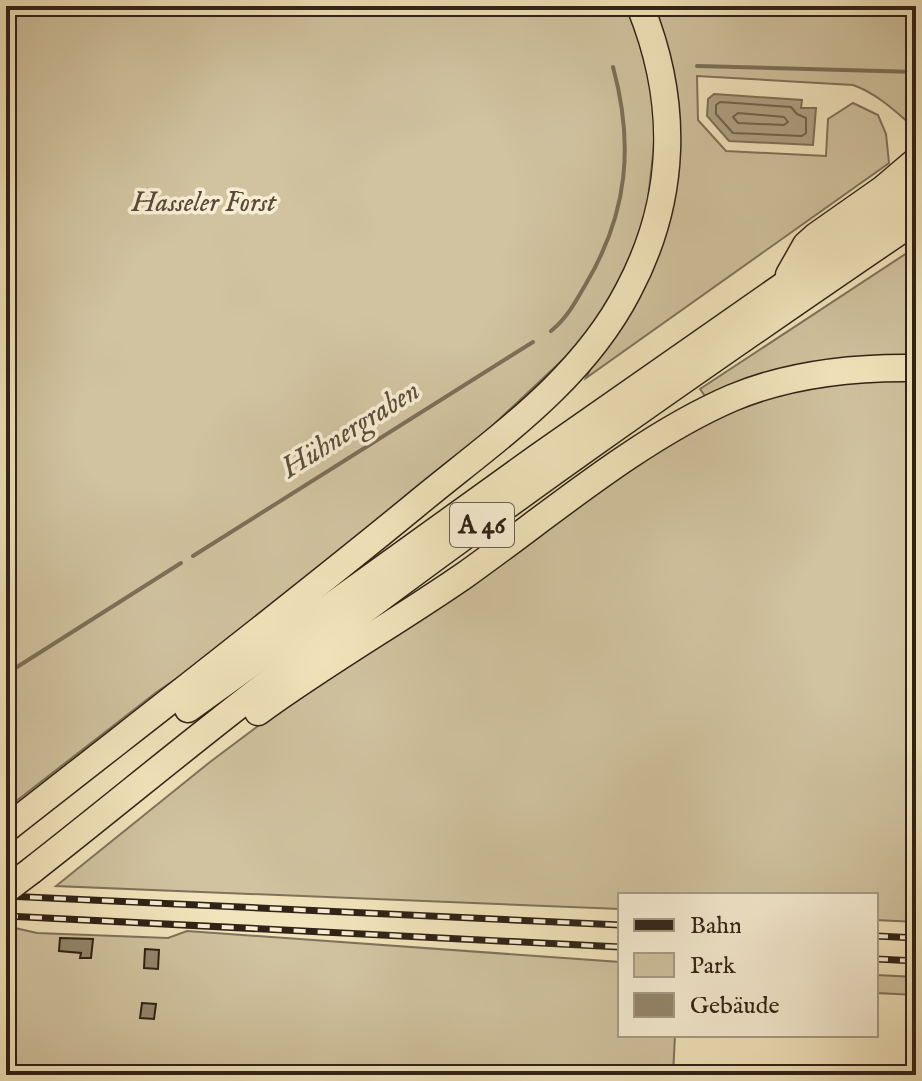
<svg xmlns="http://www.w3.org/2000/svg" width="922" height="1081" font-family="'IM FELL English',serif">
<rect width="100%" height="100%" fill="#f2e4bc"/>
<filter id="stains"><feTurbulence type="fractalNoise" baseFrequency=".0025" numOctaves="4"/><feColorMatrix values="0 0 0 0 .2 0 0 0 0 .09 0 0 0 0 .02 0 0 0 .5 -.17"/></filter>
<radialGradient id="worn" r=".72"><stop offset=".6" stop-color="#630" stop-opacity="0"/><stop offset="1" stop-color="#630" stop-opacity=".3"/></radialGradient>
<g fill="#d1c3a0" stroke="#80725b" stroke-width="2">
<polygon points="6,6 629,6 654,86 655,137 649,190 647,209 630,262 594,324 572,351 458,458 241,635 158,691 6,809"/>
<path d="M649,6H902L916,14V129C896,112 878,94 853,85L697,76L698,120L726,151L826,156L828,119L853,103L878,115L886,134L889,163L586,378L668,202Z"/>
<polygon points="916,247 916,922 876,920 876,895 620,895 620,909 56,886 210,762 327,674 636,465 718,414 700,389"/>
<polygon points="15,928 37,933 168,938 187,931 620,962 620,1035 675,1035 673,1075 6,1075 6,932"/>
<polygon points="876,975 916,977 916,995 876,993"/>
</g>
<polygon fill="#b0a284" stroke="#7d6f58" stroke-width="2" points="714,94 802,100 801,108 816,108 813,145 729,141 707,116 708,99"/>
<g fill="none" stroke-linecap="round" stroke-linejoin="round">
<g stroke="#70624d" stroke-width="2">
<polygon points="720,102 791,107 797,114 806,118 806,133 802,136 733,133 716,114 716,105"/>
<polygon points="738,113 784,117 788,122 784,125 738,123 733,117"/>
</g>
<g stroke="#7d6f58" stroke-width="4">
<polyline points="697,66 916,72"/>
<path d="M551,331C568,317 576,301 587,282C628,212 634,144 613,67"/>
<polyline points="193,556 533,342"/>
<polyline points="6,674 181,563"/>
</g>
</g>
<g fill="#95876c" stroke="#302216" stroke-width="2">
<polygon points="60,938 93,939 91,958 80,958 81,953 59,951"/>
<polygon points="145,949 159,950 158,969 144,968"/>
<polygon points="142,1003 156,1004 154,1019 140,1018"/>
</g>
<g fill="none" stroke-linecap="round" stroke-linejoin="round">
<defs>
<g id="highway">
<polyline points="789,275 806,245 816,236 883,189 916,161"/>
<polyline points="188,709 538,457 916,193"/>
<path d="M258,712C325,663 397,622 465,575C548,516 639,438 732,398C789,374 855,367 916,368"/>
<path d="M6,829C142,722 279,617 413,507C491,442 580,384 628,291C677,199 679,102 640,6"/>
<path d="M31,871C113,807 194,739 277,676C485,517 700,367 916,220"/>
</g>
</defs>
<use href="#highway" stroke="#302216" stroke-width="29"/>
<use href="#highway" stroke="#f2e4bc" stroke-width="26"/>
<defs>
<g id="rail">
<polyline points="6,896 620,925"/>
<polyline points="6,916 620,947"/>
<polyline points="876,936 916,938"/>
<polyline points="876,959 916,961"/>
</g>
</defs>
<use href="#rail" stroke="#302216" stroke-width="7"/>
<use href="#rail" stroke="#f7edd3" stroke-width="4" stroke-dasharray="12" stroke-linecap="butt"/>
<defs>
<polyline id="highway-bridge" points="6,890 31,871"/>
</defs>
<use href="#highway-bridge" stroke="#302216" stroke-width="29" stroke-linecap="butt"/>
<use href="#highway-bridge" stroke="#f2e4bc" stroke-width="26"/>
</g>
<g text-anchor="middle" dominant-baseline="central" stroke-width="7" stroke-linejoin="round" paint-order="stroke">
<rect fill="#f7edd3" stroke="#6c5f4f" stroke-width="2" x="450" y="503" width="64" height="44" rx="6"/>
<g font-size="26" font-weight="bold" fill="#302216">
<text x="482" y="525">A 46</text>
</g>
<g font-size="28" font-style="italic" fill="#584a38" stroke="#f7edd3">
<text x="204" y="203">Hasseler Forst</text>
</g>
<g font-size="30" font-style="italic" fill="#5d4f3c" stroke="#f7edd3">
<text transform="translate(351 430) rotate(-32)">Hühnergraben</text>
</g>
</g>
<rect width="922" height="1081" fill="none" stroke="#f2e4bc" stroke-width="32"/>
<rect x="8" y="8" width="906" height="1065" fill="none" stroke="#302216" stroke-width="4"/>
<rect x="16" y="16" width="890" height="1049" fill="none" stroke="#302216" stroke-width="2"/>
<rect x="618" y="893" width="260" height="144" fill="#f7edd3" stroke="#a79c87" stroke-width="2"/>
<rect x="634" y="919" width="40" height="12" fill="#302216" stroke="#a79c87" stroke-width="2"/>
<text x="690" y="933" font-size="24" fill="#302216">Bahn</text>
<rect x="634" y="953" width="40" height="24" fill="#d1c3a0" stroke="#a79c87" stroke-width="2"/>
<text x="690" y="973" font-size="24" fill="#302216">Park</text>
<rect x="634" y="993" width="40" height="24" fill="#95876c" stroke="#a79c87" stroke-width="2"/>
<text x="690" y="1013" font-size="24" fill="#302216">Gebäude</text>
<rect width="100%" height="100%" filter="url(#stains)"/>
<rect width="100%" height="100%" fill="url(#worn)"/>
</svg>
